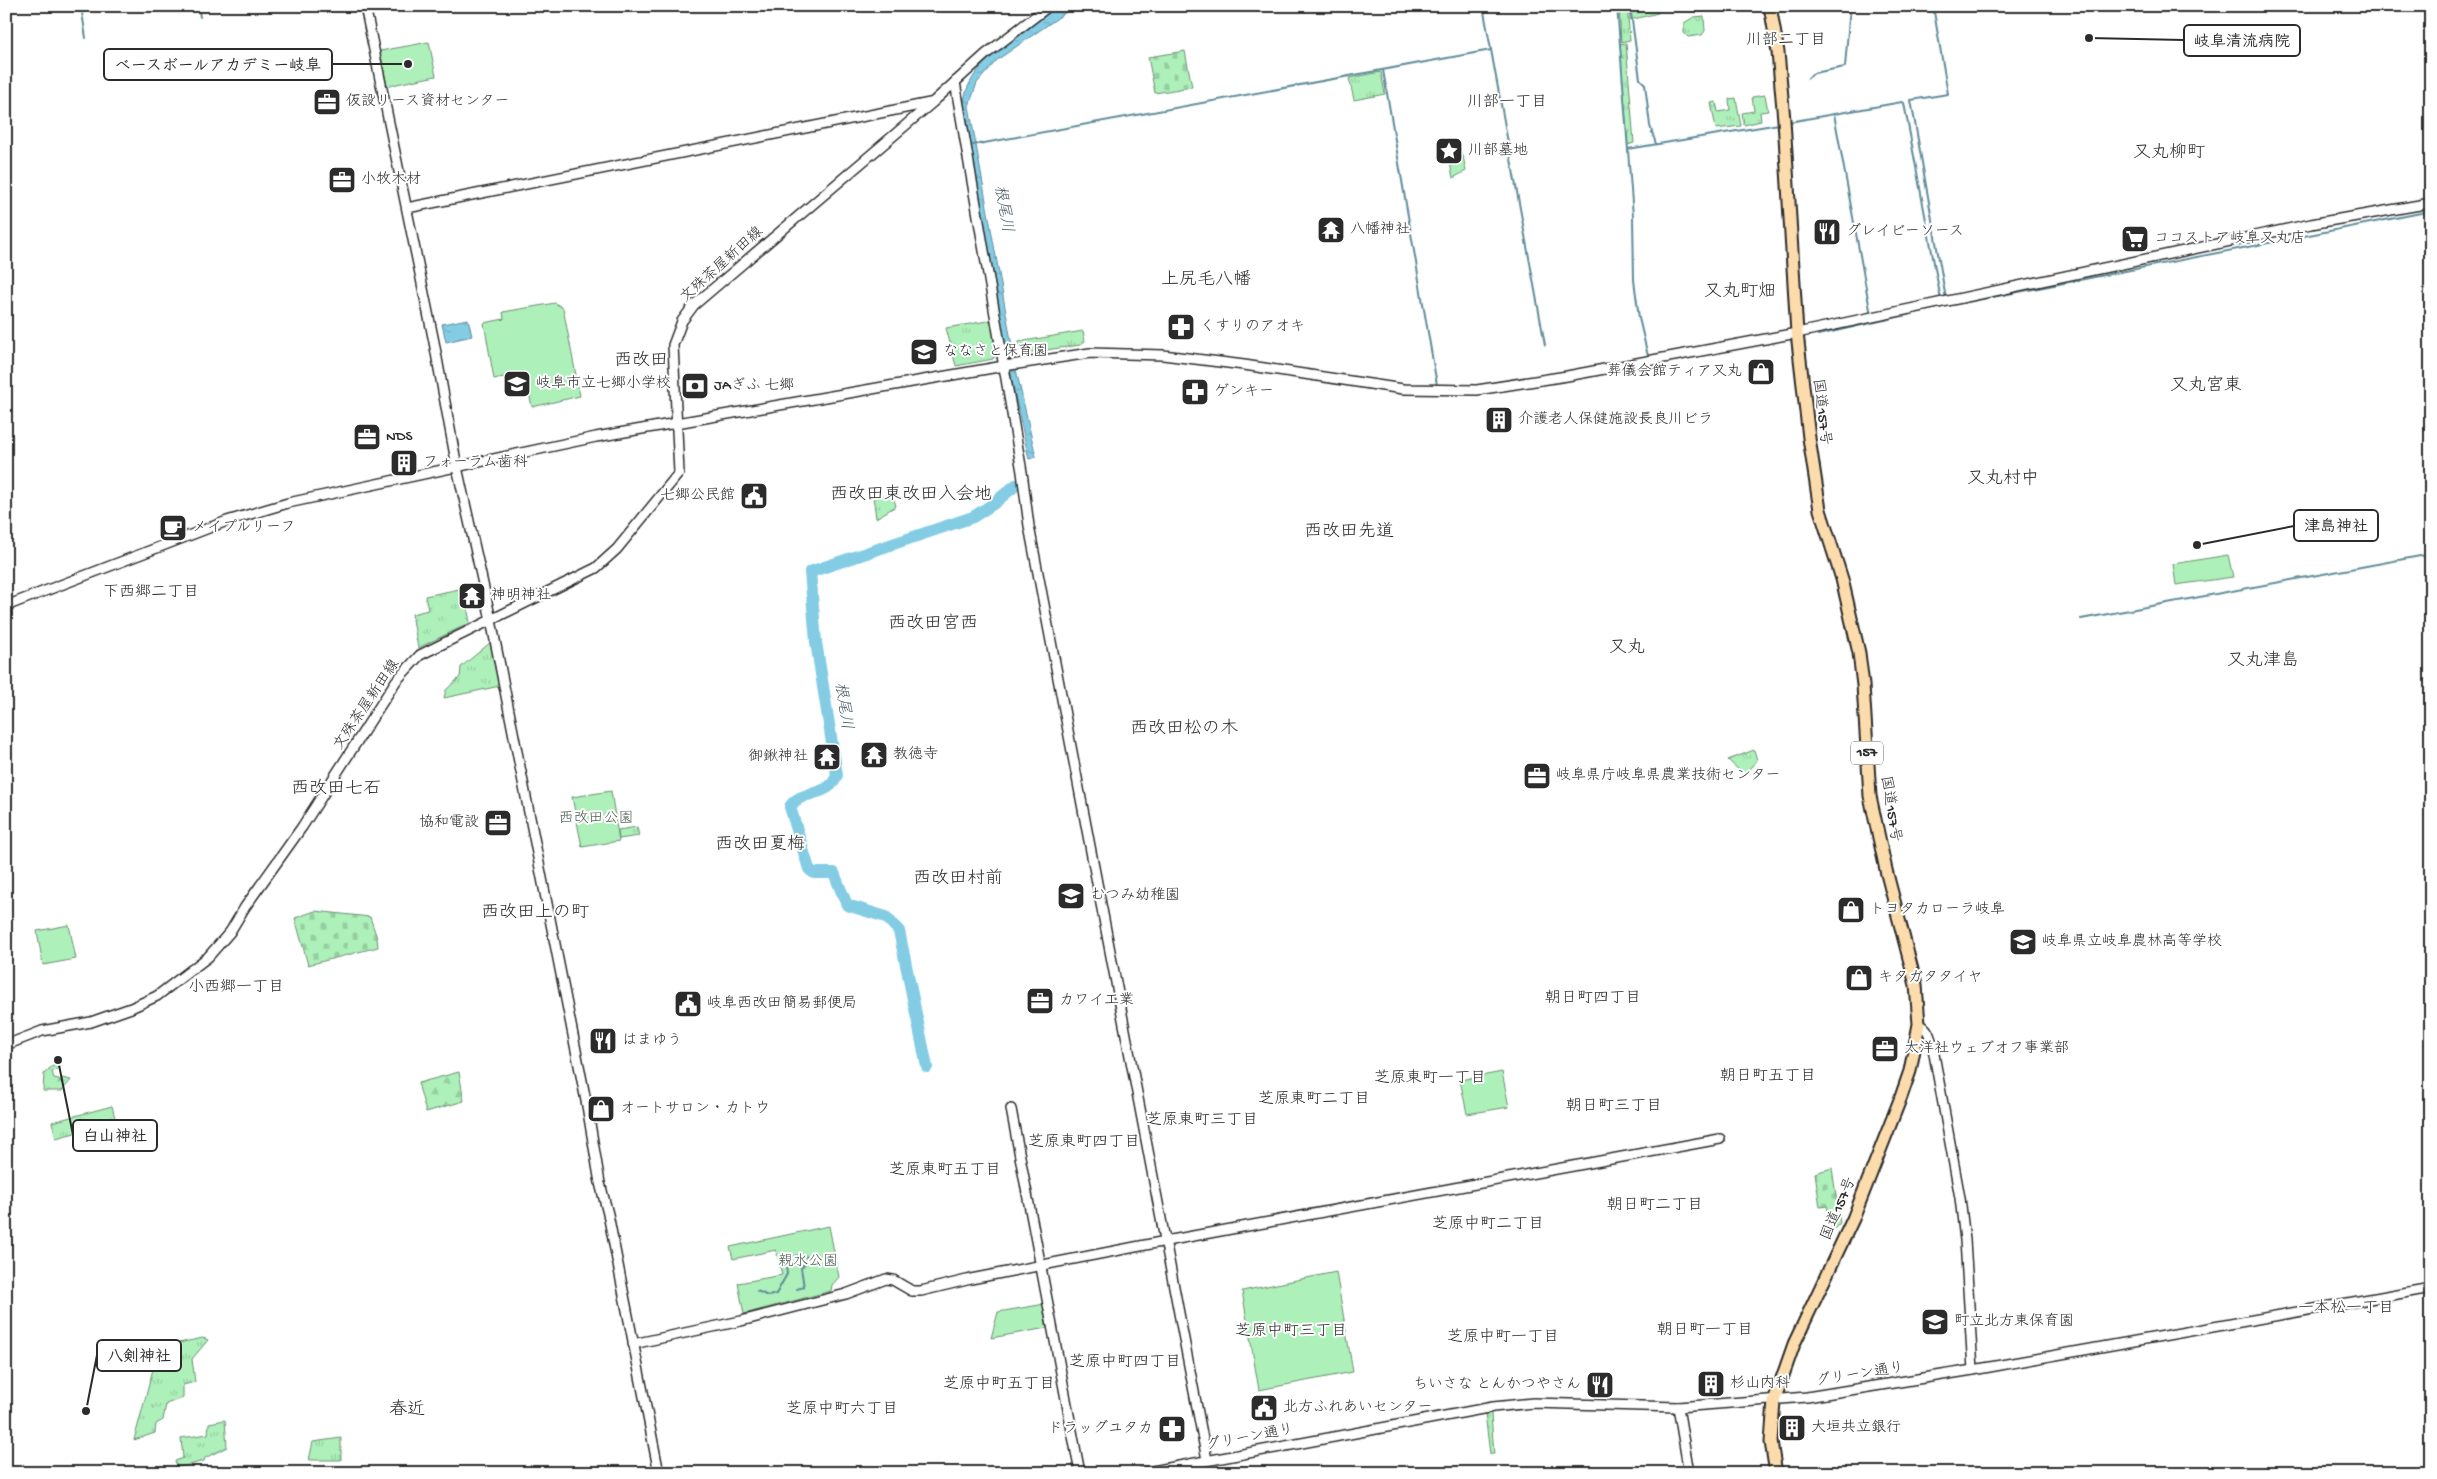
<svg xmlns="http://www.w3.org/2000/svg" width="2437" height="1479" font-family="'Gochi Hand','Klee One',sans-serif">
<defs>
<pattern id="grass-tufts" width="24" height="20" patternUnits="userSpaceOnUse" patternTransform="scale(1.25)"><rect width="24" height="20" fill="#adf0ba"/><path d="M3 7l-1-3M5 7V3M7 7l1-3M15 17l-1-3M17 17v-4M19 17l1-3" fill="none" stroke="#95cea0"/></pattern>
<pattern id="forest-firs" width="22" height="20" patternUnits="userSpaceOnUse" patternTransform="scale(1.25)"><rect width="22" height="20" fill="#adf0ba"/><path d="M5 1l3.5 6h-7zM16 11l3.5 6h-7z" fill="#95cea0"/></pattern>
<pattern id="cemetery-stones" width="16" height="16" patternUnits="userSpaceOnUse" patternTransform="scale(1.25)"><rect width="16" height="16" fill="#adf0ba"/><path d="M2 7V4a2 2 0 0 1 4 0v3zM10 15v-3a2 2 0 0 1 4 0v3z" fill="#95cea0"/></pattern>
<pattern id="garden-dots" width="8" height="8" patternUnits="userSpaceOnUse" patternTransform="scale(1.25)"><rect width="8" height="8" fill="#adf0ba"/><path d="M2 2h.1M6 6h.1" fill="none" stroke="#95cea0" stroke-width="1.8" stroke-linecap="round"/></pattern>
<pattern id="water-ripples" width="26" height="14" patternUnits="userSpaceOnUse" patternTransform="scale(1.25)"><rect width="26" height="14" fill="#84cce4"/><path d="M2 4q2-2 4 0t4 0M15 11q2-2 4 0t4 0" fill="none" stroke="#72afc4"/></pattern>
</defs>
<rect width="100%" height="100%" fill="#fff"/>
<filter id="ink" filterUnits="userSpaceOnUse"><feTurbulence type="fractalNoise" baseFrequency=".02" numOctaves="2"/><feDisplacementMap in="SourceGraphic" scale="10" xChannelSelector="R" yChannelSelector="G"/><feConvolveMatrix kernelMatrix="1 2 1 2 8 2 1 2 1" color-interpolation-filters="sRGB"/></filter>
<g filter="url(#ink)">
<g fill="url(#grass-tufts)" stroke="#6c8e72">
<polygon points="1619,6 1627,6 1630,40 1621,42"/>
<polygon points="1704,16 1705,31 1702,35 1688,37 1684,33 1684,23 1694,17"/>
<polygon points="1626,43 1634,143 1628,145 1620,44"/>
<polygon points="1381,72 1385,94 1354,100 1349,78"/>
<polygon points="1765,95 1768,111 1760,112 1761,121 1744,125 1742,113 1754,111 1752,97"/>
<polygon points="1736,98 1741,126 1716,129 1711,103 1716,102 1718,112 1730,110 1729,99"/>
<polygon points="993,320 998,353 993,359 956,366 946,328"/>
<polygon points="1083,331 1085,341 1080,345 1026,353 1018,342"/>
<polygon points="873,496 893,496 896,506 876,518"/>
<polygon points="464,588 470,623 418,648 412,614 428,610 425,596"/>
<polygon points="491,642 500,686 444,698 446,690 460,677 461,667"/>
<polygon points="1754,750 1757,760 1744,775 1728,760"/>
<polygon points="637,827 639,836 619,839 618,830"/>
<polygon points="112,1106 116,1122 56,1138 52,1122"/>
<polygon points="203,1338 208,1340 192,1359 195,1382 183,1385 183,1398 166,1404 163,1420 156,1424 155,1433 134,1440 159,1347"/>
<polygon points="225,1420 227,1447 205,1458 204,1461 177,1468 175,1461 183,1458 181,1438 208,1434 209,1423"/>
<polygon points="341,1438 341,1460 309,1460 313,1442"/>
</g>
<g fill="url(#forest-firs)" stroke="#6c8e72">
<polygon points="58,1064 61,1065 60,1067 52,1072 54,1078 59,1079 60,1082 62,1078 71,1080 62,1091 43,1091 44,1074 51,1067"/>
<polygon points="459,1072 464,1101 426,1112 418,1083"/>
</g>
<g fill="url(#cemetery-stones)" stroke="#6c8e72">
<polygon points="1185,51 1192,87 1155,93 1148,57"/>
<polygon points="315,911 370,917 377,938 378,947 308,965 295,918"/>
<polygon points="1832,1168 1840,1223 1832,1231 1827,1206 1820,1207 1815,1173"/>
</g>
<g fill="#adf0ba" stroke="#6c8e72">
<polygon points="1629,6 1657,6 1658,13 1630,20"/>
<polygon points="429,42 436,76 387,86 380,51"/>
<polygon points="1463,156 1466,171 1453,178 1449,158"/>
<polygon points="555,303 563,308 580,396 532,407 525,373 494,379 484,323 504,319 503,312"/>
<polygon points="2228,555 2233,577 2176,585 2173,564"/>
<polygon points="611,791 619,841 582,847 572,797"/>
<polygon points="69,925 76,959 43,965 37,931"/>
<polygon points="1502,1072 1509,1107 1467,1114 1460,1080"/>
<polygon points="829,1226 839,1277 832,1285 831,1291 744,1314 738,1283 782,1275 776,1250 733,1259 730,1247"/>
<polygon points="1336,1272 1353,1372 1259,1390 1242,1291"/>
<polygon points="1045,1304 1049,1325 1047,1328 991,1338 998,1312"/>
</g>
<polygon fill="url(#garden-dots)" stroke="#6c8e72" points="1488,1413 1491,1414 1494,1454 1490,1454 1485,1414"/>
<g fill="url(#water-ripples)" stroke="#608c9a">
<path d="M1058,6H1075L997,60L977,83L969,106L1017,374L1036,457L1029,459L1011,378L966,123C966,115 963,104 965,96C973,59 1029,28 1058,6Z"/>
<polygon points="468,319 472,336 446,342 442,324"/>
</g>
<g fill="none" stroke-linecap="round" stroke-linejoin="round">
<g stroke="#608c9a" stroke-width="2">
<polyline points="81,6 86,38"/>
<polyline points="198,6 200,17"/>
<polyline points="1483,6 1545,345"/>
<polyline points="1617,6 1633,216 1634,280 1639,318 1648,356"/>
<polyline points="1630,6 1640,79 1645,84 1650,126 1656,144"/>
<polyline points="1933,6 1948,94 1911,100 1946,299"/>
<polyline points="1383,70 1437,385"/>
<polyline points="1808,78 1814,73 1845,67 1850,6"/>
<polyline points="1834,114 1871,315"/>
<polyline points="1789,122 1902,102 1904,103 1941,300"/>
<polyline points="973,145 1491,50"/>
<polyline points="1628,149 1779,124"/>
<polyline points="1818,335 1942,307 2431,211"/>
<polyline points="2081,619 2431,554"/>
<polyline points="757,1291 768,1296 776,1294 787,1274 785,1257 805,1255 808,1260 801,1268 804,1287 797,1289"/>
</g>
<path stroke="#84cce4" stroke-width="12" d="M927,1067L899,931L886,917L847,905L834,873H814L809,869L790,807C800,789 830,798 837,775L816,642L810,572L973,517L993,504L1016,485"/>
<defs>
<g id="secondary">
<polyline points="365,6 434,342 457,467 491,620 587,1106 600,1183 608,1214 659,1473"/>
<polyline points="955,82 1022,472 1029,526 1207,1460"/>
<polyline points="407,208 930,103"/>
<polyline points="6,606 227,521 288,503 596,437 1004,366 1090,353 1163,355 1244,365 1403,389 1477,390 1567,376 1797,333 2311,224 2431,203"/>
<path d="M1919,1024C1928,1028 1929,1034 1932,1043L1960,1198L1965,1240L1973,1370"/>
<polyline points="6,1045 42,1031 91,1022 131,1008 157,996 208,957 230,932 245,907 302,827 396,681 420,655 596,568 617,549 679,473 673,345 682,321 694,305 933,102 986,54 1049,6"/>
<polyline points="1011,1109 1080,1473"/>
<polyline points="633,1344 741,1321 846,1294 886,1279 893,1280 912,1291 921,1291 971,1279 1166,1241 1720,1139"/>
<polyline points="1678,1407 1689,1473"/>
<polyline points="1142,1473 1493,1407 1533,1403 1678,1407 1807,1397 1973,1370 2431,1288"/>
</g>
<polyline id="highway" points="1770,6 1778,52 1784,120 1797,333 1809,438 1820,510 1842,579 1859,653 1863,685 1870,796 1886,870 1916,985 1919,1024 1910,1071 1901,1097 1853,1219 1794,1344 1774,1401 1771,1442 1776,1473"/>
</defs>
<use href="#secondary" stroke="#2b2b2b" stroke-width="12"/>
<use href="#highway" stroke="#2b2b2b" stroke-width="15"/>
<use href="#secondary" stroke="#fff" stroke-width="9"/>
<use href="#highway" stroke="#fcdcac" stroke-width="11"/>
</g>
</g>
<defs>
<symbol id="office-square" viewBox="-11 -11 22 22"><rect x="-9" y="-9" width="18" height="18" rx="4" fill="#2b2b2b" stroke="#fff"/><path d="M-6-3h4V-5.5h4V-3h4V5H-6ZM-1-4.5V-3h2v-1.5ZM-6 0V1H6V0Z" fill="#fff"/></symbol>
<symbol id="sight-square" viewBox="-11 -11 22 22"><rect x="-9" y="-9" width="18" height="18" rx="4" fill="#2b2b2b" stroke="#fff"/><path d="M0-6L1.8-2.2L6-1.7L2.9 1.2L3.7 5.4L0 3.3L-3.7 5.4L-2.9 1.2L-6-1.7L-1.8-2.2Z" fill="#fff"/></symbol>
<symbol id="temple-square" viewBox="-11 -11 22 22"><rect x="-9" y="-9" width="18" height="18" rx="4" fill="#2b2b2b" stroke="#fff"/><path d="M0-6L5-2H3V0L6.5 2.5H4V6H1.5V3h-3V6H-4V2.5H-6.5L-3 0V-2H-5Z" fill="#fff"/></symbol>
<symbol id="restaurant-square" viewBox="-11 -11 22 22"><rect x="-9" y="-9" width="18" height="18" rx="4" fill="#2b2b2b" stroke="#fff"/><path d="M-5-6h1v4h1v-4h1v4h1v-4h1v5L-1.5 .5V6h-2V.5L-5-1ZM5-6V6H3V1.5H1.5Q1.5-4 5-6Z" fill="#fff"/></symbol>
<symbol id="supermarket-square" viewBox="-11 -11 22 22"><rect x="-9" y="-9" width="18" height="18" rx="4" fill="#2b2b2b" stroke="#fff"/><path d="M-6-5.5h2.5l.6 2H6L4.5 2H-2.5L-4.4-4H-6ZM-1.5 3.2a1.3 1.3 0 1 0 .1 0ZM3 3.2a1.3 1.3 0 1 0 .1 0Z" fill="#fff"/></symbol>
<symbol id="pharmacy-square" viewBox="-11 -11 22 22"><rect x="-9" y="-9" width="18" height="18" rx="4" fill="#2b2b2b" stroke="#fff"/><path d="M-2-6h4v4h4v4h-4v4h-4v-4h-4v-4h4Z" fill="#fff"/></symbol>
<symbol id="school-square" viewBox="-11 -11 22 22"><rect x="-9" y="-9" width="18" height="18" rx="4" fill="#2b2b2b" stroke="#fff"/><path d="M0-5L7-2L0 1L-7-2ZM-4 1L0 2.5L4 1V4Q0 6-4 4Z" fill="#fff"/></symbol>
<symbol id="shop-square" viewBox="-11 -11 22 22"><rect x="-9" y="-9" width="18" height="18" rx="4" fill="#2b2b2b" stroke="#fff"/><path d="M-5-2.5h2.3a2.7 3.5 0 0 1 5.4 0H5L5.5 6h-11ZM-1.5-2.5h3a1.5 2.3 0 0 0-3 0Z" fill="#fff"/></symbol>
<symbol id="bank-square" viewBox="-11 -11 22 22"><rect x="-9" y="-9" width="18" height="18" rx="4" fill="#2b2b2b" stroke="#fff"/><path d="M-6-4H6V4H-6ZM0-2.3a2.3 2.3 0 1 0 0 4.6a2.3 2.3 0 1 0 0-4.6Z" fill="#fff"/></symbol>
<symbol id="building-square" viewBox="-11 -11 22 22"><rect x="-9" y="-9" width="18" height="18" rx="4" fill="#2b2b2b" stroke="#fff"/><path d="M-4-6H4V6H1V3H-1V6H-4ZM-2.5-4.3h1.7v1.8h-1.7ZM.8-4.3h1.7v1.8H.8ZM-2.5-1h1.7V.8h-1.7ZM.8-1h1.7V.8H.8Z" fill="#fff"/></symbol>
<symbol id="civic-square" viewBox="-11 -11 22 22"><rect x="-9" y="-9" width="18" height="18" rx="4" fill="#2b2b2b" stroke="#fff"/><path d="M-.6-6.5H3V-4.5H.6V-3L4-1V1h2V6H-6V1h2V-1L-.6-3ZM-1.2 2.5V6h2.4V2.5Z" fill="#fff"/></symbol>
<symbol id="cafe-square" viewBox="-11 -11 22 22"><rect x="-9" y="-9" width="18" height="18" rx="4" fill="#2b2b2b" stroke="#fff"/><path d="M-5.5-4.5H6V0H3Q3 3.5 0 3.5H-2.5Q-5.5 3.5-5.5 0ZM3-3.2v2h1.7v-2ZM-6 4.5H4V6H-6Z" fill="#fff"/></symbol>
</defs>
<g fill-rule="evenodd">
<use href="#office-square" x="311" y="86" width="32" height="32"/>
<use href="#sight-square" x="1433" y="135" width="32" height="32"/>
<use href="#office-square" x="326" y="164" width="32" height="32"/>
<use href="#temple-square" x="1315" y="214" width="32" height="32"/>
<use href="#restaurant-square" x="1811" y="216" width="32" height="32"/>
<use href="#supermarket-square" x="2119" y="223" width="32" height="32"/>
<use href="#pharmacy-square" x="1165" y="311" width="32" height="32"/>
<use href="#school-square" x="908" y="336" width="32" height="32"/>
<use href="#shop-square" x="1745" y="356" width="32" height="32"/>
<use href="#school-square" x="501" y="368" width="32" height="32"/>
<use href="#bank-square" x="679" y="370" width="32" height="32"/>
<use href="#pharmacy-square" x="1179" y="376" width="32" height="32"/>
<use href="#building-square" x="1483" y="404" width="32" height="32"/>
<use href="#office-square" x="351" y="421" width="32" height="32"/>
<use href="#building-square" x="388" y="447" width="32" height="32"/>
<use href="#civic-square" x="738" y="480" width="32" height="32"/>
<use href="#cafe-square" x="157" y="512" width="32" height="32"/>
<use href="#temple-square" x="456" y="580" width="32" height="32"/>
<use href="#temple-square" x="858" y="739" width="32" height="32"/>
<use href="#temple-square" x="811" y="741" width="32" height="32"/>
<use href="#office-square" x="1521" y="760" width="32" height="32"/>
<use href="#office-square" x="482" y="807" width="32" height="32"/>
<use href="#school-square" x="1055" y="880" width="32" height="32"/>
<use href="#shop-square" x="1835" y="894" width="32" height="32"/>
<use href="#school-square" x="2007" y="926" width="32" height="32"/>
<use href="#shop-square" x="1843" y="962" width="32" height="32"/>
<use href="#office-square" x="1024" y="985" width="32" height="32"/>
<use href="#civic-square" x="672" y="988" width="32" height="32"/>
<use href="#restaurant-square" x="587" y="1025" width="32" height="32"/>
<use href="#office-square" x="1869" y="1033" width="32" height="32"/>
<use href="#shop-square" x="585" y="1093" width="32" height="32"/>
<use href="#school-square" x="1919" y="1306" width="32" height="32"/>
<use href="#building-square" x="1695" y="1368" width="32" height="32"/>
<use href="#restaurant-square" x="1584" y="1369" width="32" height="32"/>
<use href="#civic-square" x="1248" y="1392" width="32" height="32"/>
<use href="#building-square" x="1776" y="1412" width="32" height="32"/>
<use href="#pharmacy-square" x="1156" y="1413" width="32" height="32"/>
</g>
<g text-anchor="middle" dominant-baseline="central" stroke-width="4" stroke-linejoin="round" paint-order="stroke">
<rect fill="#fff" stroke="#6b6b6b" stroke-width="1" x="1851" y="741.5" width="32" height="23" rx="4"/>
<g font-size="14" font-weight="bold" fill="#2b2b2b">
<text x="1867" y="753">157</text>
</g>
<g font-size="15" fill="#2b2b2b" stroke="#fff" text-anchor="start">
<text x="346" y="102">仮設リース資材センター</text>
<text x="1468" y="151">川部墓地</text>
<text x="361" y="180">小牧木材</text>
<text x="1350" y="230">八幡神社</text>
<text x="1846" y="232">グレイビーソース</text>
<text x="2154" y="239">ココストア岐阜又丸店</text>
<text x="1200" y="327">くすりのアオキ</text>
<text x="943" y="352">ななさと保育園</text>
<text x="1742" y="372" text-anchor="end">葬儀会館ティア又丸</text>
<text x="536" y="384">岐阜市立七郷小学校</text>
<text x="714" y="386">JAぎふ 七郷</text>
<text x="1214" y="392">ゲンキー</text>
<text x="1518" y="420">介護老人保健施設長良川ビラ</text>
<text x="386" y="437">NDS</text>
<text x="423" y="463">フォーラム歯科</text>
<text x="735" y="496" text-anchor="end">七郷公民館</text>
<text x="192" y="528">メイプルリーフ</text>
<text x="491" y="596">神明神社</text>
<text x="893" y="755">教徳寺</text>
<text x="808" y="757" text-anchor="end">御鍬神社</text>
<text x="1556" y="776">岐阜県庁岐阜県農業技術センター</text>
<text x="479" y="823" text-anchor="end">協和電設</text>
<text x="1090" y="896">むつみ幼稚園</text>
<text x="1870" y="910">トヨタカローラ岐阜</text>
<text x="2042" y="942">岐阜県立岐阜農林高等学校</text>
<text x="1878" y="978">キタガタタイヤ</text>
<text x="1059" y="1001">カワイ工業</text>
<text x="707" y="1004">岐阜西改田簡易郵便局</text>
<text x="622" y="1041">はまゆう</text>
<text x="1904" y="1049">太洋社ウェブオフ事業部</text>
<text x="620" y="1109">オートサロン・カトウ</text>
<text x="1954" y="1322">町立北方東保育園</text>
<text x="1730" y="1384">杉山内科</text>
<text x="1581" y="1385" text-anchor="end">ちいさな とんかつやさん</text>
<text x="1283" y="1408">北方ふれあいセンター</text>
<text x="1811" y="1428">大垣共立銀行</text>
<text x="1153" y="1429" text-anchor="end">ドラッグユタカ</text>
</g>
<g font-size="15" fill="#2b2b2b" stroke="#fff">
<text transform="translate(722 265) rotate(-42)">文殊茶屋新田線</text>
<text transform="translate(1821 412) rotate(83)">国道157号</text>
<text transform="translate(367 705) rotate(-56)">文殊茶屋新田線</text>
<text transform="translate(1890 809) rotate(81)">国道157号</text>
<text transform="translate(1839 1209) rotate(-67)">国道157号</text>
<text transform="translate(1860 1375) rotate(-9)">グリーン通り</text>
<text transform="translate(1250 1438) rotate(-11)">グリーン通り</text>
</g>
<g font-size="15" fill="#4c5c4f" stroke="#fff">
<text x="596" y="819">西改田公園</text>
<text x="808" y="1262">親水公園</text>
</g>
<g font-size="16" fill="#2b2b2b" stroke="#fff">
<text x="1786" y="41">川部二丁目</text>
<text x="1507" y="103">川部一丁目</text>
<text x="151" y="593">下西郷二丁目</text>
<text x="236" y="988">小西郷一丁目</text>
<text x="1593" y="999">朝日町四丁目</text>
<text x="1768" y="1077">朝日町五丁目</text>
<text x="1430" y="1079">芝原東町一丁目</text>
<text x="1314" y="1100">芝原東町二丁目</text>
<text x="1614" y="1107">朝日町三丁目</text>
<text x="1202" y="1121">芝原東町三丁目</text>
<text x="1084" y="1143">芝原東町四丁目</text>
<text x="945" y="1171">芝原東町五丁目</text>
<text x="1655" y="1206">朝日町二丁目</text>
<text x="1488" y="1225">芝原中町二丁目</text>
<text x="2346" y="1309">一本松一丁目</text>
<text x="1705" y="1331">朝日町一丁目</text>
<text x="1291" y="1332">芝原中町三丁目</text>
<text x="1503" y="1338">芝原中町一丁目</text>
<text x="1125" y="1363">芝原中町四丁目</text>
<text x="999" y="1385">芝原中町五丁目</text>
<text x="842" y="1410">芝原中町六丁目</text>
</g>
<g font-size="16" font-style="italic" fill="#465b62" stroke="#fff">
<text transform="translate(1002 209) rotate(80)">根尾川</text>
<text transform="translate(842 706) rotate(81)">根尾川</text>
</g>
<g font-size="18" fill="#2b2b2b" stroke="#fff">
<text x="2169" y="153">又丸柳町</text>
<text x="1206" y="280">上尻毛八幡</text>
<text x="1740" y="292">又丸町畑</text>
<text x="641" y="361">西改田</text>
<text x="2206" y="386">又丸宮東</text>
<text x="2003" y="479">又丸村中</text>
<text x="911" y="495">西改田東改田入会地</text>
<text x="1349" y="532">西改田先道</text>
<text x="933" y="624">西改田宮西</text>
<text x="1627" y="648">又丸</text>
<text x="2263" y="661">又丸津島</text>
<text x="1184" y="729">西改田松の木</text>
<text x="336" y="789">西改田七石</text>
<text x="760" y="845">西改田夏梅</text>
<text x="958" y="879">西改田村前</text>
<text x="535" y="913">西改田上の町</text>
<text x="407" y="1410">春近</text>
</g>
</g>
<path fill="none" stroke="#2b2b2b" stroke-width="2" d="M2089 38L2184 40M408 64L332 64M2197 545L2294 526M58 1060L73 1135M86 1411L97 1355"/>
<g fill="#2b2b2b" stroke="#fff" stroke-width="2">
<circle cx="2089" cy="38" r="5"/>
<circle cx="408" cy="64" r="5"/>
<circle cx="2197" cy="545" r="5"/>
<circle cx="58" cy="1060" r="5"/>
<circle cx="86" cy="1411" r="5"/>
</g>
<g fill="#fff" stroke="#2b2b2b" stroke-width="2">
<rect x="2184" y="25" width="116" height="31" rx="5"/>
<rect x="104" y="49" width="228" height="31" rx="5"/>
<rect x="2294" y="510" width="84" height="31" rx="5"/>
<rect x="73" y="1120" width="84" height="31" rx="5"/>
<rect x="97" y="1340" width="84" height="31" rx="5"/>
</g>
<g font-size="16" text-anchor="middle" font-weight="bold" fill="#2b2b2b">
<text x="2242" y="46">岐阜清流病院</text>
<text x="218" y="70">ベースボールアカデミー岐阜</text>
<text x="2336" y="531">津島神社</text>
<text x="115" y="1141">白山神社</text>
<text x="139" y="1361">八剣神社</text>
</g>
<rect width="2437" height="1479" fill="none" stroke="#fff" stroke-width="25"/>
<rect x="12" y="12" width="2412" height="1454" fill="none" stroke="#2b2b2b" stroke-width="2" filter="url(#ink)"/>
</svg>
